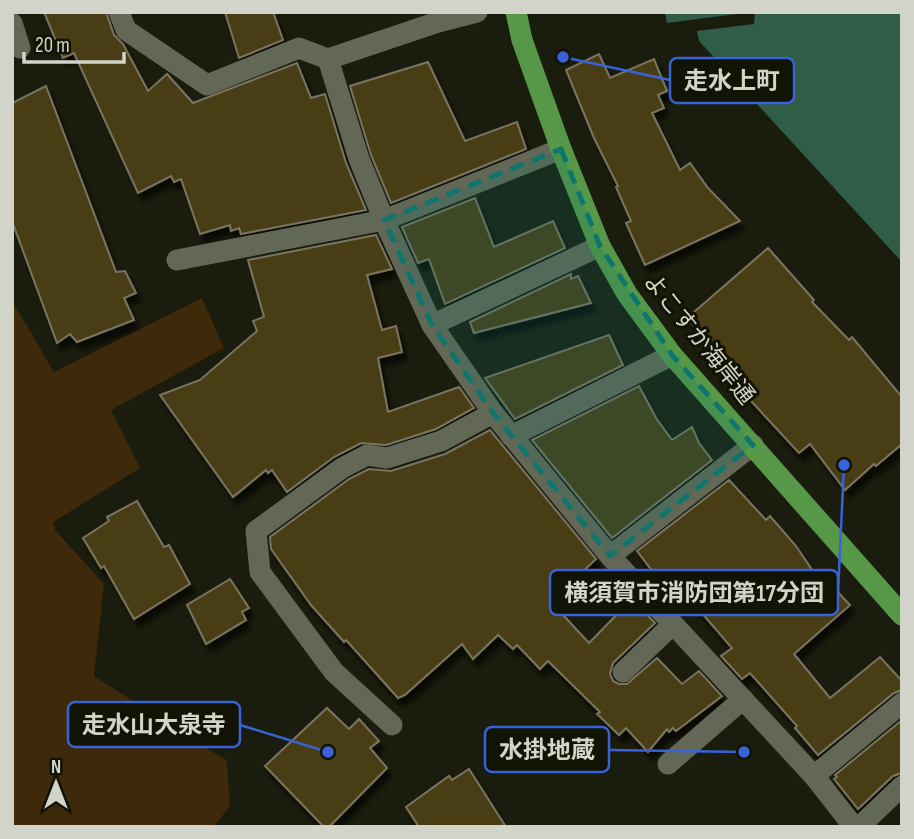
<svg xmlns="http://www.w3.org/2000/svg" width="914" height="839" font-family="'Sofia Sans Condensed','Noto Sans JP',sans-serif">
<defs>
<filter id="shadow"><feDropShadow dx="4.5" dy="8" stdDeviation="2" flood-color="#0009"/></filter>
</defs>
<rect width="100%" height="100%" fill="#1a1c0d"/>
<polygon fill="#3e290a" points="202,298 224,348 111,410 140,468 53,522 55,530 104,584 94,676 227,761 230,806 215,825 219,827 12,827 12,301 54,372"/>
<g fill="#2f5d48">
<polygon points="665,12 752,12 667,23"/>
<polygon points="755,12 902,12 902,262 699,41 697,31 754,24"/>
</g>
<g fill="#493e13" stroke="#787461" stroke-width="2" filter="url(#shadow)">
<polygon points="44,12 106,12 114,35 123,44 148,91 167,74 193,103 297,63 311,98 325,94 346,163 366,210 241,234 239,228 231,231 230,225 200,234 181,179 174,182 171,176 138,193 74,53 63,58"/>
<polygon points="225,12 273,12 283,40 239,58"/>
<polygon points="599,54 610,78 654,59 667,91 658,95 664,108 652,113 680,170 690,163 708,188 740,221 645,265 626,223 631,221 616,187 618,186 594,138 566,70"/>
<polygon points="428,62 465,141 517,122 526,149 391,203 371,155 350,86"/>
<polygon points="46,86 116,272 125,271 136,293 124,298 134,320 77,342 70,334 57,343 12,221 12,103"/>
<polygon points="475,198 494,247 553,221 565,248 445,304 429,259 418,263 402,227"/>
<polygon points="376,235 392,269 367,275 382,330 396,326 402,352 378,358 388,412 459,387 474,408 436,429 386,445 361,443 334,457 287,492 272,470 268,473 266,470 233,497 160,395 200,380 257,331 253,321 264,317 248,260"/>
<polygon points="768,248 814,300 812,302 849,340 852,337 902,397 902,444 876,466 874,464 845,490 810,444 799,453 739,388 741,387 709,354 715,349 687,318"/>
<polygon points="571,274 571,279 578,276 591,303 474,333 470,322"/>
<polygon points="609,335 623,365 515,419 485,378"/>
<polygon points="639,386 656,418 672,440 692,427 699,443 712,460 612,538 532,440"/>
<polygon points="490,430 596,559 551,602 589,643 632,599 655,623 613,663 610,674 613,681 619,684 627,684 657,658 682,684 699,671 722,696 676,731 673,728 669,732 667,729 648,752 626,728 619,735 597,714 600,712 548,661 540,669 517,645 513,649 498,635 473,659 462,644 405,695 398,698 346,640 344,642 311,605 271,549 270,537 349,479 369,469 391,471 445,454"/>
<polygon points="729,480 766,520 770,516 796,546 817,577 821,574 850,605 794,654 830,698 880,657 902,681 902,690 894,693 818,755 795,728 797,726 750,673 742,679 721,656 732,648 695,605 692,607 683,596 674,606 651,581 656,576 637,551"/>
<polygon points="137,501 164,547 169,545 190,584 134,619 104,566 101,568 83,538 109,521 107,517"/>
<polygon points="230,579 249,608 242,612 246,620 206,644 187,605"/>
<polygon points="327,708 349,729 359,719 379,741 370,748 387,768 329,827 324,827 265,766"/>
<polygon points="902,720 902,773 893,776 858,809 834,779 837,777 835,775"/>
<polygon points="469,769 506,827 419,827 406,807 449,776 452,780"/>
</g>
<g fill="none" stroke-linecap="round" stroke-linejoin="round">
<g stroke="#636755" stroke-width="21">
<polyline points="119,12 126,30 207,85 299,48 328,59"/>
<polyline points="477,12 438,22 328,59 359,159 384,220 432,325 493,413 610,556 814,776 854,827"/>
<polyline points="12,23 20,48"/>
<polyline points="177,260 384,220 561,149"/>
<polyline points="432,325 600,246"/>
<polyline points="511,436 672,355"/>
<polyline points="610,556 753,445"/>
<polyline points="623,672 673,624"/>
<polyline points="392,725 334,672 260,572 256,531 342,468 367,455 387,458 441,441 493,413"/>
<polyline points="668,764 743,699"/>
<polyline points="814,776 902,703"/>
<polyline points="859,827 902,786"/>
</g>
<polyline stroke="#569847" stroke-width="21" points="516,12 522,40 561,149 600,246 627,294 672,355 902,615"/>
</g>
<path fill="#0f766e" fill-opacity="0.2" stroke="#0f766e" stroke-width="5" stroke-dasharray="14 9" stroke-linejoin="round" d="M561,149L600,246L672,355L753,445L610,556L493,413L432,325L384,220Z"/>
<g text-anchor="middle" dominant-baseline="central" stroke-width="6" stroke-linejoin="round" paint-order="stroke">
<g font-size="23" fill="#d2d4ca" stroke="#111305">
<text transform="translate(699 339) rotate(51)">よこすか海岸通</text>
</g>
</g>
<path fill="none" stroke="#3862d6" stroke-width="2.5" d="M563 57L670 80M844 465L838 593M328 752L240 725M744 752L609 750"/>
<g fill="#3862d6" stroke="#111305" stroke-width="2.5">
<circle cx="563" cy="57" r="7"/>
<circle cx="844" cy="465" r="7"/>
<circle cx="328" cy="752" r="7"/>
<circle cx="744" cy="752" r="7"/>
</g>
<g fill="#111305" stroke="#3862d6" stroke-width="2.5">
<rect x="670" y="58" width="124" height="45" rx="7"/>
<rect x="550" y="570" width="288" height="45" rx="7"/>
<rect x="68" y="702" width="172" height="45" rx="7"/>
<rect x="485" y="727" width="124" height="45" rx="7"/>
</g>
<g font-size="24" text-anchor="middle" font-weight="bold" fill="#d2d4ca">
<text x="732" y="89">走水上町</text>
<text x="694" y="601">横須賀市消防団第17分団</text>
<text x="154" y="733">走水山大泉寺</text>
<text x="547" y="758">水掛地蔵</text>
</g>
<rect width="914" height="839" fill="none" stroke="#d2d4ca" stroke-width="28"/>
<g transform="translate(56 783)" stroke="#111305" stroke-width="5" paint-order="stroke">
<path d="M0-5L12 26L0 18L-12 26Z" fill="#d2d4ca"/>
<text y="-10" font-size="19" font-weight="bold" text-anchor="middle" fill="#d2d4ca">N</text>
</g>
<path d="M24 52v10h100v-10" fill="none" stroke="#d2d4ca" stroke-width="3.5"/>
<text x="35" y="52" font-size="21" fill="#d2d4ca" stroke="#111305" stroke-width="5" paint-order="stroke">20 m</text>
</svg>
